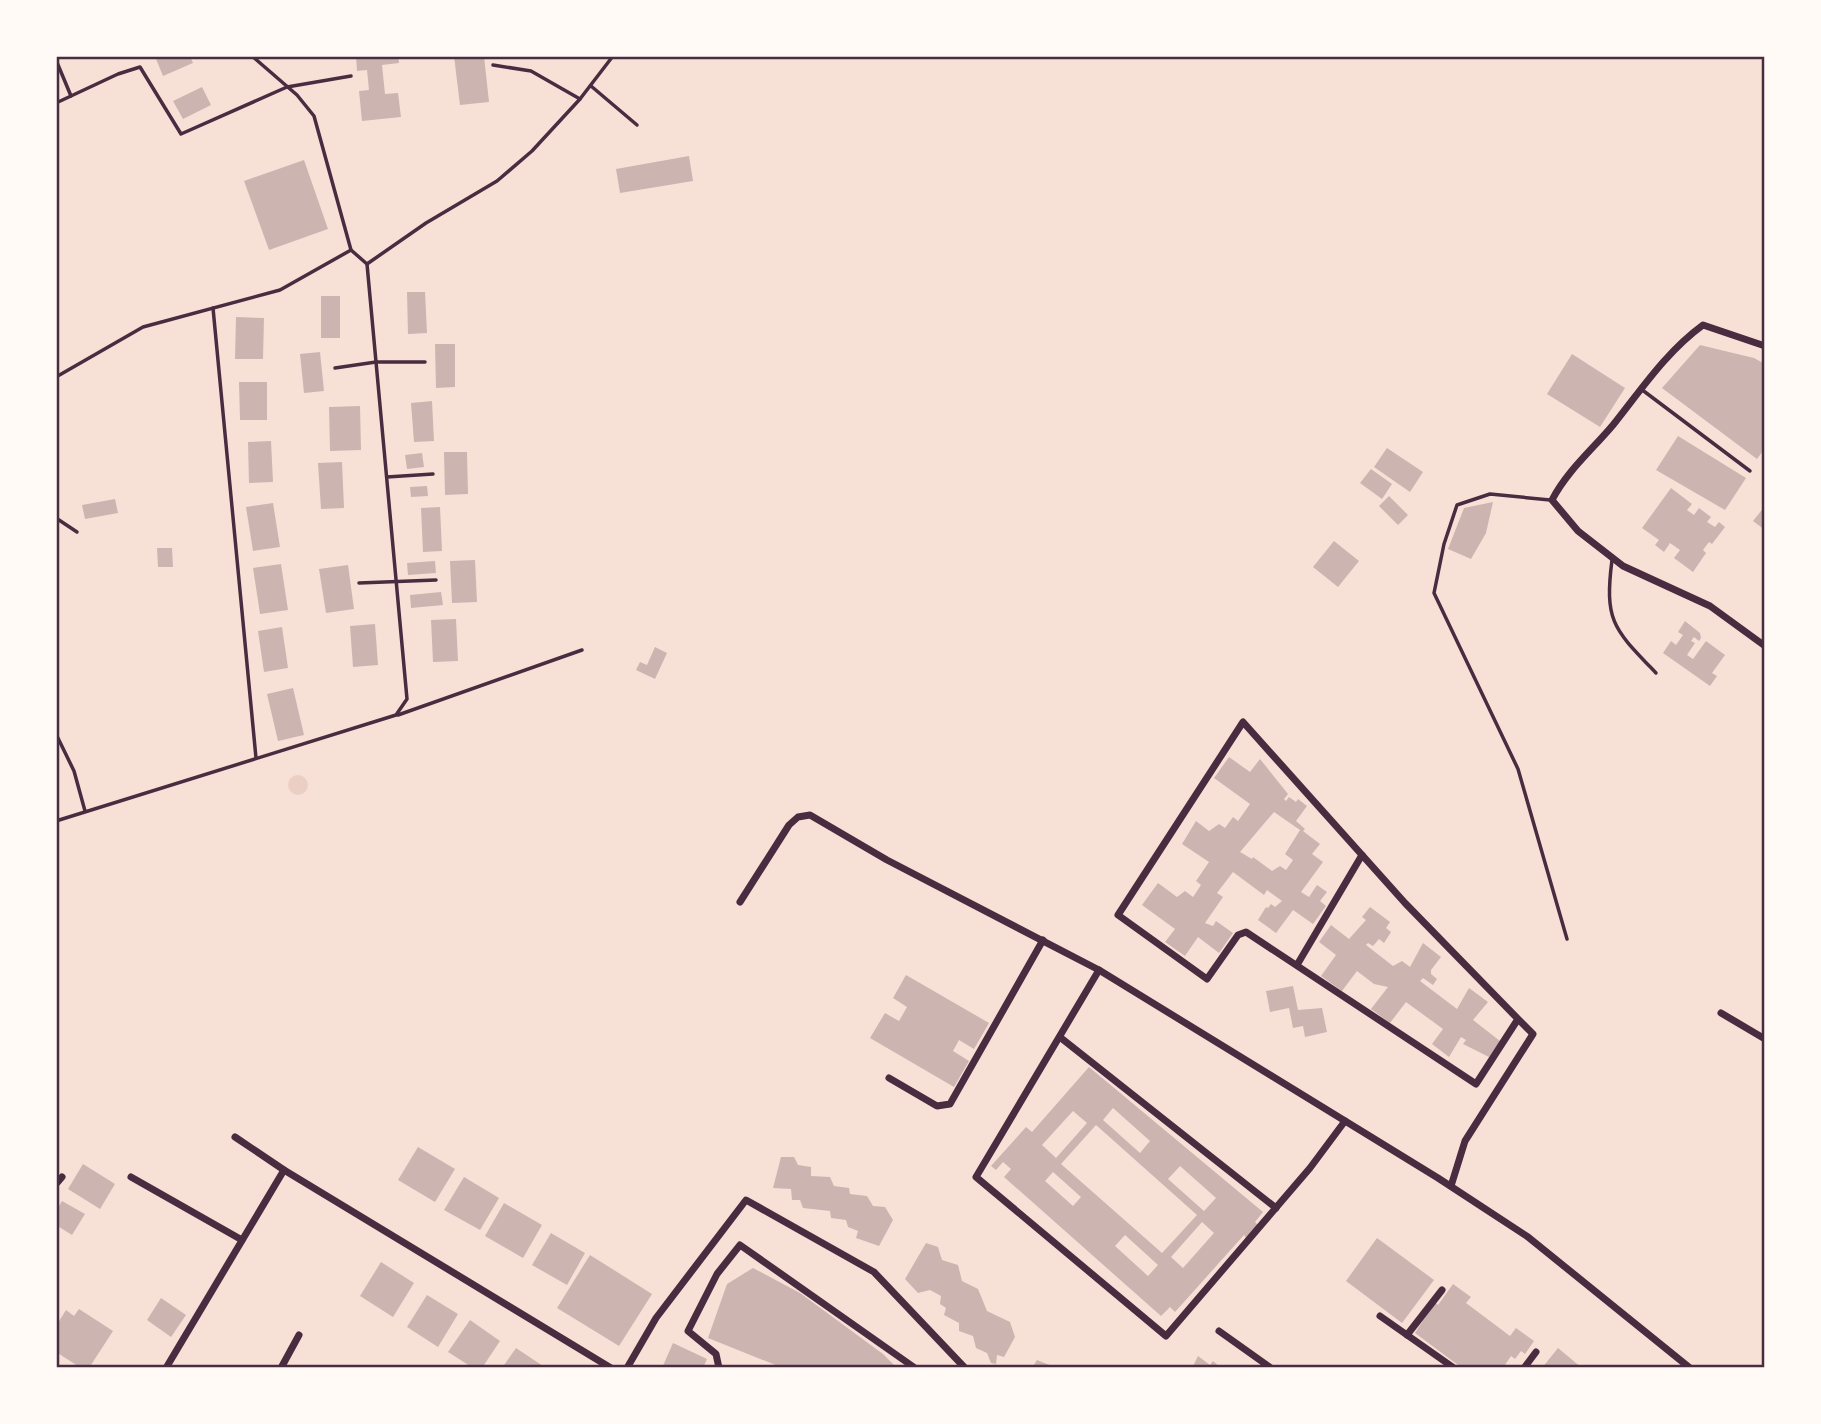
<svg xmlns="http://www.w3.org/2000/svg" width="1821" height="1424" font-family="'Space Grotesk',sans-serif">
<rect width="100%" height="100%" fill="#f7e1d7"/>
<circle fill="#ebcfc5" cx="298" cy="785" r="10"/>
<g fill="#ccb4b1" fill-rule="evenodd">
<polygon points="163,56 190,56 193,63 163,76 156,59"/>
<polygon points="356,56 398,56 399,63 382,65 385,94 398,93 401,117 362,121 359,91 369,90 367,70 357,71"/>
<polygon points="454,56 484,56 489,102 460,105"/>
<polygon points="202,87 211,105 183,119 173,101"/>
<polygon points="689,156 693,181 620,193 616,169"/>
<polygon points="304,160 328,229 269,250 244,181"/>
<polygon points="407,292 425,292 427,333 408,334"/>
<rect x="321" y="296" width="19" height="42"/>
<polygon points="236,317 264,318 263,359 235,359"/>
<polygon points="435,344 455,344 455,387 436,388"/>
<polygon points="1700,345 1754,358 1765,364 1765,448 1757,459 1662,388"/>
<polygon points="320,352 324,391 304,393 300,354"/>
<polygon points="1572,354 1625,388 1600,427 1547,394"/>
<polygon points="239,382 267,382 267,420 240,420"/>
<polygon points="432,401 434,441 414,442 411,403"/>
<polygon points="360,406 361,450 330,451 329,407"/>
<polygon points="1678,436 1746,478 1725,510 1656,470"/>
<polygon points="271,441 273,482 249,483 248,442"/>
<polygon points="1387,448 1423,472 1410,492 1374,467"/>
<polygon points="444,452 467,452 468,494 445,495"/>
<polygon points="422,453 424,467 407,469 405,455"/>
<polygon points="342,462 344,508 321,509 318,463"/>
<polygon points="1371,469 1392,484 1382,499 1360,483"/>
<polygon points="427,486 428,496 411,497 410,487"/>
<polygon points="1671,488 1692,504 1687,510 1694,515 1699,508 1711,517 1707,522 1715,527 1719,522 1725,527 1712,544 1709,542 1703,550 1706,553 1693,572 1674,558 1680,550 1670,543 1664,552 1655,545 1659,540 1642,528"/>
<polygon points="1389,496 1408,515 1398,525 1379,506"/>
<polygon points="115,499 118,513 85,519 82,505"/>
<polygon points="1493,502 1486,533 1471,559 1448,549 1464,508"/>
<polygon points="273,503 280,547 253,551 246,507"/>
<polygon points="1765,506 1765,530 1753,521"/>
<polygon points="440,507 442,551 423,552 421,508"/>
<polygon points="1334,541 1359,561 1338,587 1313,567"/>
<polygon points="157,548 172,548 173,567 158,567"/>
<polygon points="475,560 477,602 452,603 450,561"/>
<polygon points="435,561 436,573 408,575 407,563"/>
<polygon points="281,564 288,610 260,614 253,568"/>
<polygon points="348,565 354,609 326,613 319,569"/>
<polygon points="441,592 443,605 411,608 410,595"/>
<polygon points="456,619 458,661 433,662 431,620"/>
<polygon points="1685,621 1700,633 1701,638 1699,641 1694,637 1691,641 1695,643 1687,655 1693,659 1706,641 1725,655 1712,673 1717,676 1710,686 1663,653 1671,641 1676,645 1683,635 1678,632"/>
<polygon points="375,624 378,665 353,667 350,626"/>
<polygon points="282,627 288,668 264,672 258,631"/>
<polygon points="655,647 667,653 655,679 636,670 640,662 647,665"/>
<polygon points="293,688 304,735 278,741 267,694"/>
<path d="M1229,757L1250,772L1260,759L1288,794L1284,799L1286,801L1289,797L1296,802L1298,799L1307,806L1296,821L1305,829L1303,831L1320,844L1312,854L1323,862L1301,892L1309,897L1317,885L1327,892L1320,901L1326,906L1313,924L1293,910L1276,933L1258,920L1266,907L1268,908L1271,904L1275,907L1282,901L1267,890L1264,895L1233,872L1217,893L1223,897L1205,923L1213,926L1216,921L1233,933L1219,953L1198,937L1185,956L1165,942L1175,929L1142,905L1158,883L1177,897L1185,891L1193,897L1201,885L1196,881L1209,862L1182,844L1196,821L1209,831L1219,824L1225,828L1233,817L1238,821L1250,804L1214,778ZM1274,812L1300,830L1285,854L1293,860L1286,870L1280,866L1272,871L1253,857L1252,859L1240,852Z"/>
<polygon points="1370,907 1390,922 1386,928 1391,932 1384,943 1379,939 1373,946 1368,943 1366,945 1393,966 1402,961 1410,967 1423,943 1441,957 1431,970 1431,974 1437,979 1433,985 1423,978 1420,981 1457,1009 1469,988 1488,1002 1473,1020 1500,1041 1489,1057 1463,1044 1466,1040 1461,1037 1449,1057 1432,1044 1443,1029 1406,1002 1390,1023 1371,1009 1388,987 1374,984 1357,971 1342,991 1321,976 1336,955 1319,942 1331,925 1349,939 1366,920 1362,917"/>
<polygon points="906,975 989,1023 974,1049 959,1040 953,1051 969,1061 954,1087 870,1038 885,1013 899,1021 907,1007 893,998"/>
<polygon points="1293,986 1298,1010 1322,1008 1327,1032 1305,1037 1303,1026 1293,1028 1289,1008 1270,1012 1266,991"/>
<path d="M1089,1067L1263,1212L1255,1222L1258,1225L1246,1238L1244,1235L1175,1312L1170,1307L1161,1316L1004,1177L1011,1169L1003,1162L996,1170L991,1166L1026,1127L1032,1132ZM1113,1108L1150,1141L1140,1153L1103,1120ZM1073,1111L1087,1123L1056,1158L1042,1145ZM1096,1125L1197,1215L1162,1253L1061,1164ZM1180,1166L1216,1198L1204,1211L1168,1179ZM1053,1172L1081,1197L1073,1206L1045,1181ZM1202,1222L1214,1233L1183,1268L1171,1257ZM1125,1235L1158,1265L1148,1276L1115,1246Z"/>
<polygon points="418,1147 455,1169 435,1202 398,1180"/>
<polygon points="781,1157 794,1157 798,1165 811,1167 811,1176 830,1177 834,1186 849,1188 850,1194 867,1196 873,1206 885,1207 893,1220 879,1246 856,1238 858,1231 848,1227 846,1220 831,1218 830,1211 803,1208 800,1200 792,1200 791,1189 773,1188"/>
<polygon points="83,1164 115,1184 100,1209 68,1189"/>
<polygon points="464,1177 499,1198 480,1230 444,1210"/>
<polygon points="62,1201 85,1214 72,1235 56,1225 56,1211"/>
<polygon points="504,1203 542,1225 523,1258 485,1236"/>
<polygon points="551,1233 585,1253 567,1285 532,1265"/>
<polygon points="1377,1238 1434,1280 1402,1323 1346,1281"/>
<polygon points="926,1243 938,1247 942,1260 958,1265 962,1281 978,1289 987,1311 1010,1322 1015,1337 1004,1357 997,1355 996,1364 991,1363 987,1353 976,1348 973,1336 959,1331 959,1323 944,1315 946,1308 940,1304 941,1296 930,1290 918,1293 905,1279"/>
<polygon points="590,1255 652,1294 619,1346 557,1308"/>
<polygon points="381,1262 414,1283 393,1317 360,1296"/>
<polygon points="753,1268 800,1293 883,1354 897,1368 783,1368 708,1338 727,1284"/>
<polygon points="1453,1284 1471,1297 1466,1303 1510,1336 1516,1328 1534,1341 1525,1354 1521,1351 1515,1359 1511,1356 1503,1368 1462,1368 1415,1333 1435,1302 1438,1305"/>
<polygon points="427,1295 458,1314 438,1347 407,1327"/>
<polygon points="161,1298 186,1315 171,1337 147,1320"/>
<polygon points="79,1309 113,1331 89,1368 81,1368 56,1352 56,1326 66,1310 74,1316"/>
<polygon points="470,1320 500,1341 482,1368 473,1368 448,1352"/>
<polygon points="673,1343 707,1359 703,1368 662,1368"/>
<polygon points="516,1348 546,1368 502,1368"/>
<polygon points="1558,1348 1582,1368 1542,1368"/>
<polygon points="1198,1356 1210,1365 1213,1361 1221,1368 1192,1368"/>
<polygon points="1037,1360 1052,1366 1052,1368 1032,1368"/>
</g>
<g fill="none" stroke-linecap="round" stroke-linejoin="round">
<g stroke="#4a2c40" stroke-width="3.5">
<polyline points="56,60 71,96"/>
<polyline points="493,65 531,71 580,99"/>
<polyline points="591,86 637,125"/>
<polyline points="56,103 118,74 140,67 181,134 287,87 351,76"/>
<polyline points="367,264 426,223 497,181 532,151 580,99 613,56"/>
<polyline points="213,308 256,758"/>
<polyline points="335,368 376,362 425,362"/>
<polyline points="56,377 143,327 280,290 351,250 314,116 297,95 252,56"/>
<polyline points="1641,389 1750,471"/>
<polyline points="387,477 433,474"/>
<polyline points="1550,500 1490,494 1457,505 1444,544 1434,593 1518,769 1567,939"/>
<polyline points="56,518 77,532"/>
<path d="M1612,560C1604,622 1614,629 1656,673"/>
<polyline points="359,583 436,580"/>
<polyline points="398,715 582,650"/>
<polyline points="56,734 74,771 85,811"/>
<polyline points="56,821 396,715 407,699 367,264 351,250"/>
</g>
<g stroke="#4a2c40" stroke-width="7">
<path d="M1765,346L1703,325C1666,352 1641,390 1613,425C1592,450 1567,471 1552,500L1578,531L1623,566L1710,606L1765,646"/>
<polyline points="740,902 789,825 798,817 810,815 887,860 1099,970 1438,1178 1528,1237 1690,1368"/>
<polyline points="1297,965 1362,855"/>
<polyline points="1099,970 976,1177 1166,1336 1310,1168 1345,1121"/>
<polyline points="1721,1013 1765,1039"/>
<polyline points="1061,1038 1276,1208"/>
<polyline points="889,1078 937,1106 950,1104 1043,940"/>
<polyline points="235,1137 284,1170 611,1368"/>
<polyline points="131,1177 242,1240"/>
<polyline points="56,1184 62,1177"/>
<polyline points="1451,1186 1465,1141 1533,1034 1518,1019 1405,903 1243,722 1118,915 1207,979 1238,935 1246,932 1476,1084 1518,1019"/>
<polyline points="1380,1316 1454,1368"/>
<polyline points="1219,1331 1271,1368"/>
<polyline points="1407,1335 1442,1290"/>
<polyline points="166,1368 284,1170"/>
<polyline points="281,1368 299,1335"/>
<polyline points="627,1368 656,1318 746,1200 874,1272 965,1368"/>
<polyline points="719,1368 716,1354 688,1331 717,1274 740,1245 915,1368"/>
<polyline points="1524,1368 1536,1352"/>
</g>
</g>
<rect width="1821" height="1424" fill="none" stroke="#fffaf5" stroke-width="116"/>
<rect x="58" y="58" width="1705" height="1308" fill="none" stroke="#4a2c40" stroke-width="2.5"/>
</svg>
